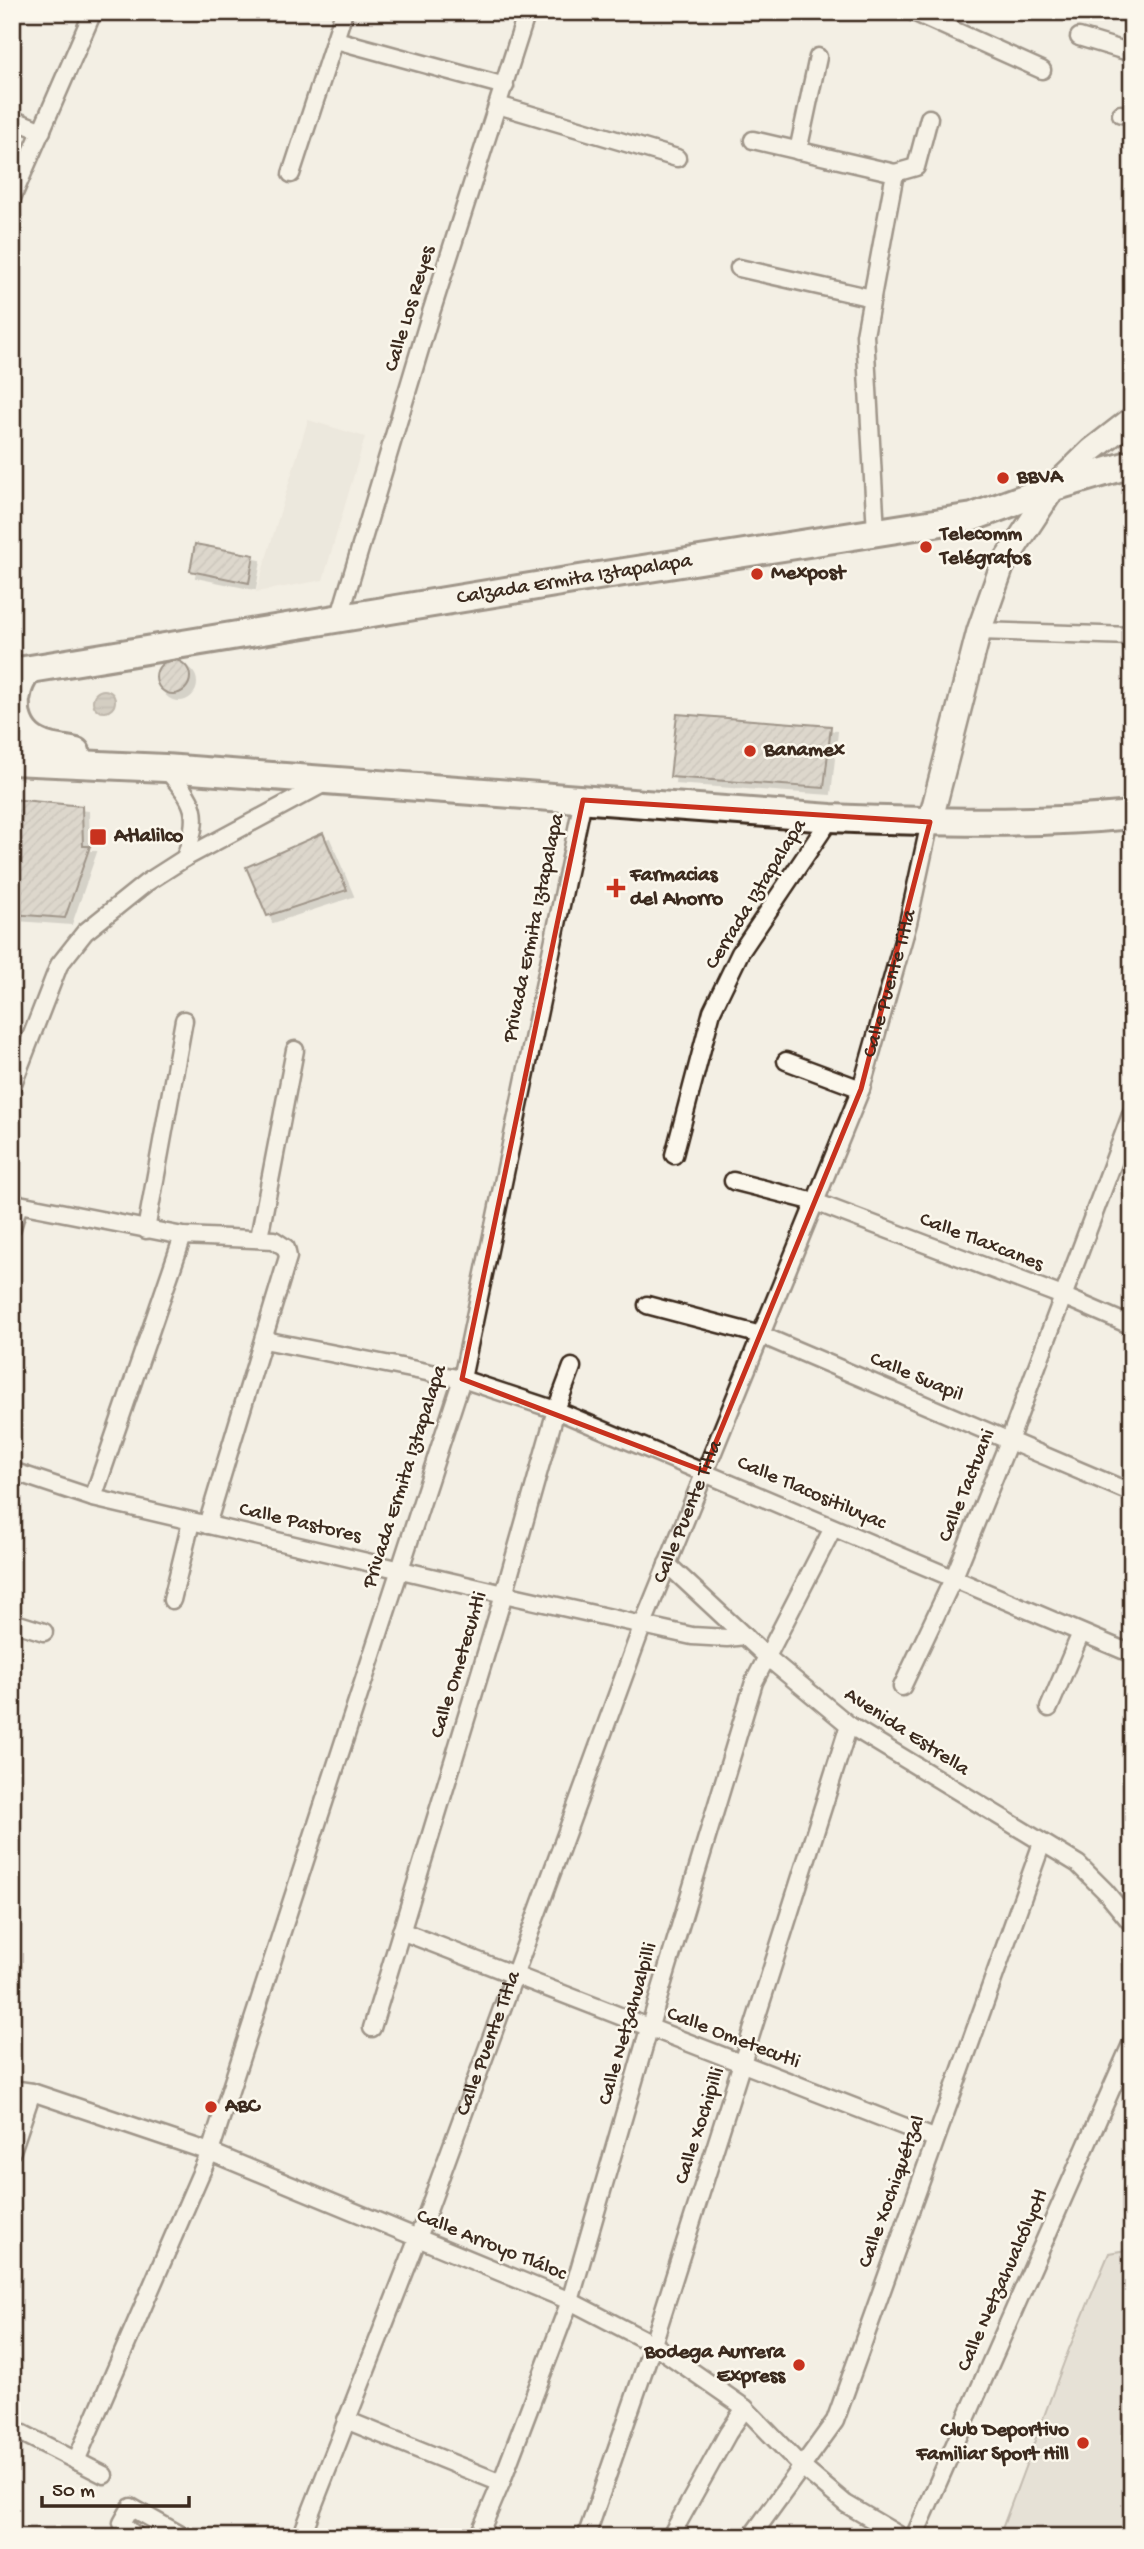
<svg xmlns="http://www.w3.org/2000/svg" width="1144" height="2549" font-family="'Gochi Hand',sans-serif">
<defs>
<pattern id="water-rules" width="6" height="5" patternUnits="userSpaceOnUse" patternTransform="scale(1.75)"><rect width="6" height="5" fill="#afa69a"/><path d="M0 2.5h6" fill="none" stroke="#90877d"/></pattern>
<pattern id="building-hatch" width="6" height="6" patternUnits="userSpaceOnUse" patternTransform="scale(1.75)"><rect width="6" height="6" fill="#c3bbb0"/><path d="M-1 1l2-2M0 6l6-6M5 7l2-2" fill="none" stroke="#a0988f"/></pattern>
<filter id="shadow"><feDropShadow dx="6" dy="6" stdDeviation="0" flood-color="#0004"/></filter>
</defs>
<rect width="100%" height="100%" fill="#f3efe4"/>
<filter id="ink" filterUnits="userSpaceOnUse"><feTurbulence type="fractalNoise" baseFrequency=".0143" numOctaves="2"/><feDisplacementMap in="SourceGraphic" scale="14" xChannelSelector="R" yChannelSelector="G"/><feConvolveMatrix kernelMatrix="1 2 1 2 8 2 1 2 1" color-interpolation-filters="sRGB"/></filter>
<g filter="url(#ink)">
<polygon fill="#e5dfd4" points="308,420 365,437 323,580 256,592"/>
<polygon fill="#d8d1c6" stroke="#8a7e72" stroke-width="2" points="1132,2249 1132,2537 999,2537 1069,2349 1109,2253"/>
<circle fill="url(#water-rules)" stroke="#817468" stroke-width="2" cx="104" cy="701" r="11"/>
<g fill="url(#building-hatch)" stroke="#3b2a1e" stroke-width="2" filter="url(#shadow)">
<polygon points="195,544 254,555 249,583 190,571"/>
<circle cx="173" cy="677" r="17"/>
<polygon points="677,714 831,726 824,788 670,777"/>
<polygon points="12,799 82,806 83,846 90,846 65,918 12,914"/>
<polygon points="323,833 347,890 267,916 246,867"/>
</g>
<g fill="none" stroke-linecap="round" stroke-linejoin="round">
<defs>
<g id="street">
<polyline points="913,12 1042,70"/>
<polyline points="1079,37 1132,53"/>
<polyline points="336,40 505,86"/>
<polyline points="498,105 677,158"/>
<polyline points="1121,114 1132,116"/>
<polyline points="12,119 42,131"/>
<polyline points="753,140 895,173 865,335 876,532"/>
<polyline points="798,151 818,57"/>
<polyline points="895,173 916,167 929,118"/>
<polyline points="291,174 344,12"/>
<polyline points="12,198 93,12"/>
<polyline points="739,268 872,298"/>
<polyline points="339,619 429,319 527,12"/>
<polyline points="979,631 1132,636"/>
<path d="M165,768C196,804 201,811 185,858"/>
<polyline points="786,1061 861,1089"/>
<polyline points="12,1086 59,965 85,932 146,883 185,858 325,783"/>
<polyline points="674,1155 712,1011 740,953 831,818"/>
<polyline points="733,1181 815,1202 1065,1297 1132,1326"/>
<polyline points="12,1199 19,1204 183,1236 274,1240 286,1248 288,1257 207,1525"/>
<polyline points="12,1228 19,1204"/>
<polyline points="146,1230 184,1020"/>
<polyline points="259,1238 295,1050"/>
<polyline points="647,1305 761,1335 1132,1493"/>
<polyline points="264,1340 462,1379 556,1410 1132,1654"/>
<polyline points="12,1471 93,1498 504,1594 692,1636 727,1638 745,1636"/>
<polyline points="93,1498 183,1236"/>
<polyline points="667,1564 767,1657 849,1725 1078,1864 1105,1891 1132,1924"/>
<polyline points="172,1600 191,1522"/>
<polyline points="12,1622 44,1632"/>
<polyline points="902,1687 954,1577 1009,1441 1132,1112"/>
<polyline points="1049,1708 1081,1633"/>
<polyline points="401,1931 934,2138"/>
<polyline points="372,2028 504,1594 556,1410 572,1367"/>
<polyline points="12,2089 32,2092 210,2152 570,2301 653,2344 745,2408 802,2467 846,2504 902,2537"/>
<polyline points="12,2151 32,2092"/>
<polyline points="346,2420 501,2483"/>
<polyline points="12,2428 104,2475"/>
<polyline points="76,2461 210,2152 462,1379 583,800"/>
<polyline points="673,2532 728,2433 745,2408"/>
<polyline points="137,2537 122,2523 131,2507 184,2537"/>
<path id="s1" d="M301,2537L418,2238L643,1624L861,1089L908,923L930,822"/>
<polyline points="478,2537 501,2483 570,2301 649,2029 754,1682 833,1528"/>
<polyline points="586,2537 653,2344 849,1725"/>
<polyline points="751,2537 835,2421 1042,1843"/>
<polyline points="914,2537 1132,2042"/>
</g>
<polyline id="secondary" points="930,822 979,631 1002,566 1054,487 1092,450 1132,419"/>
<g id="primary">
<path d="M29,670C9,692 10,733 43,745C53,749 65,749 76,752"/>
<path id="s2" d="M12,672L573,580L973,517L1054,487L1132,464"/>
<path d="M12,761L165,768L831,818C931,822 1032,825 1132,815"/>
</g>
</defs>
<use href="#street" stroke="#3b2a1e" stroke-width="21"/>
<use href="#secondary" stroke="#3b2a1e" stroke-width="28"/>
<use href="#primary" stroke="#3b2a1e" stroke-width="32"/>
<use href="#street" stroke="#fbf7ec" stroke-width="16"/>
<use href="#secondary" stroke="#fbf7ec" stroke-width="23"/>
<use href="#primary" stroke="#fbf7ec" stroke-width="26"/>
</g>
</g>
<path d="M0 0H1144V2549H0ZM583,800L930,822L861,1089L704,1471L462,1379Z" fill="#f3efe4" fill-opacity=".55" fill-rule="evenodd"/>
<path fill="none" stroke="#c8321e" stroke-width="5" stroke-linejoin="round" d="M583,800L930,822L861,1089L704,1471L462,1379Z"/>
<g fill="#c8321e" stroke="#fbf7ec" stroke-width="2.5">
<circle cx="1003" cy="478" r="7"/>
<circle cx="926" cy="547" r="7"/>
<circle cx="757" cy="574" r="7"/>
<circle cx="750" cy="751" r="7"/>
<rect x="89" y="828" width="18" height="18" rx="3.5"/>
<path d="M612.5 877.5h7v7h7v7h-7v7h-7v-7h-7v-7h7z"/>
<circle cx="211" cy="2107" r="7"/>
<circle cx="799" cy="2365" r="7"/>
<circle cx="1083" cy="2443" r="7"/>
</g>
<g text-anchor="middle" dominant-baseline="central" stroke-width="5" stroke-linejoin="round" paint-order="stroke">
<g font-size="21" fill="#3b2a1e" stroke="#fbf7ec">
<text transform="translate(411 309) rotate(-73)">Calle Los Reyes</text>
<text stroke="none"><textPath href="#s2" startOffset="570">Calzada Ermita Iztapalapa</textPath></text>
<text transform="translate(757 895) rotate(-58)">Cerrada Iztapalapa</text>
<text transform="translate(535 928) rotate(-78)">Privada Ermita Iztapalapa</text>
<text stroke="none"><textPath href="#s1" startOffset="1662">Calle Puente Titla</textPath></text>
<text transform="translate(981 1243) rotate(21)">Calle Tlaxcanes</text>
<text transform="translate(916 1378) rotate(23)">Calle Suapil</text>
<text transform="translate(406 1477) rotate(-72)">Privada Ermita Iztapalapa</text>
<text transform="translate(968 1486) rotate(-68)">Calle Tactuani</text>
<text transform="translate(811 1494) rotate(23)">Calle Tlacositiluyac</text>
<text stroke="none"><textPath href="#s1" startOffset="1096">Calle Puente Titla</textPath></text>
<text transform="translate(300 1524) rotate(13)">Calle Pastores</text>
<text transform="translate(460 1665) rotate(-73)">Calle Ometecuhtli</text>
<text transform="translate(906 1733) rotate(33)">Avenida Estrella</text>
<text transform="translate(629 2024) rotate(-74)">Calle Netzahualpilli</text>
<text transform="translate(733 2039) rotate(21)">Calle Ometecutli</text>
<text stroke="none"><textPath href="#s1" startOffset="528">Calle Puente Titla</textPath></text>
<text transform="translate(701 2126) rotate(-72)">Calle Xochipilli</text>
<text transform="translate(893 2192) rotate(-70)">Calle Xochiquétzal</text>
<text transform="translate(491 2246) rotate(22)">Calle Arroyo Tláloc</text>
<text transform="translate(1004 2281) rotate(-66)">Calle Netzahualcólyotl</text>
</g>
<g font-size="21" font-weight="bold" fill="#3b2a1e" stroke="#fbf7ec" text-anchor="start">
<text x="1017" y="478">BBVA</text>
<text x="940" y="535">Telecomm<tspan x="940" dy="24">Telégrafos</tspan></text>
<text x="771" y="574">Mexpost</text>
<text x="764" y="751">Banamex</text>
<text x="114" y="837">Atlalilco</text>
<text x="630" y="876">Farmacias<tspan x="630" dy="24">del Ahorro</tspan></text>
<text x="225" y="2107">ABC</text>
<text x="785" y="2353" text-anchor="end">Bodega Aurrera<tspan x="785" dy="24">Express</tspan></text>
<text x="1069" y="2431" text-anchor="end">Club Deportivo<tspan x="1069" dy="24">Familiar Sport Hill</tspan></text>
</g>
</g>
<rect width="1144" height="2549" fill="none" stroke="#fbf7ec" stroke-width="42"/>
<rect x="21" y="21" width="1102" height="2507" fill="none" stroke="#3b2a1e" stroke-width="2.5" filter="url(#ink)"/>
<path d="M42 2496v10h147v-10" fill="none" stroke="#3b2a1e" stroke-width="3.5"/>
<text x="52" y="2496" font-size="21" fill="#3b2a1e" stroke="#fbf7ec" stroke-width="5" paint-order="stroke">50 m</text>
</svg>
